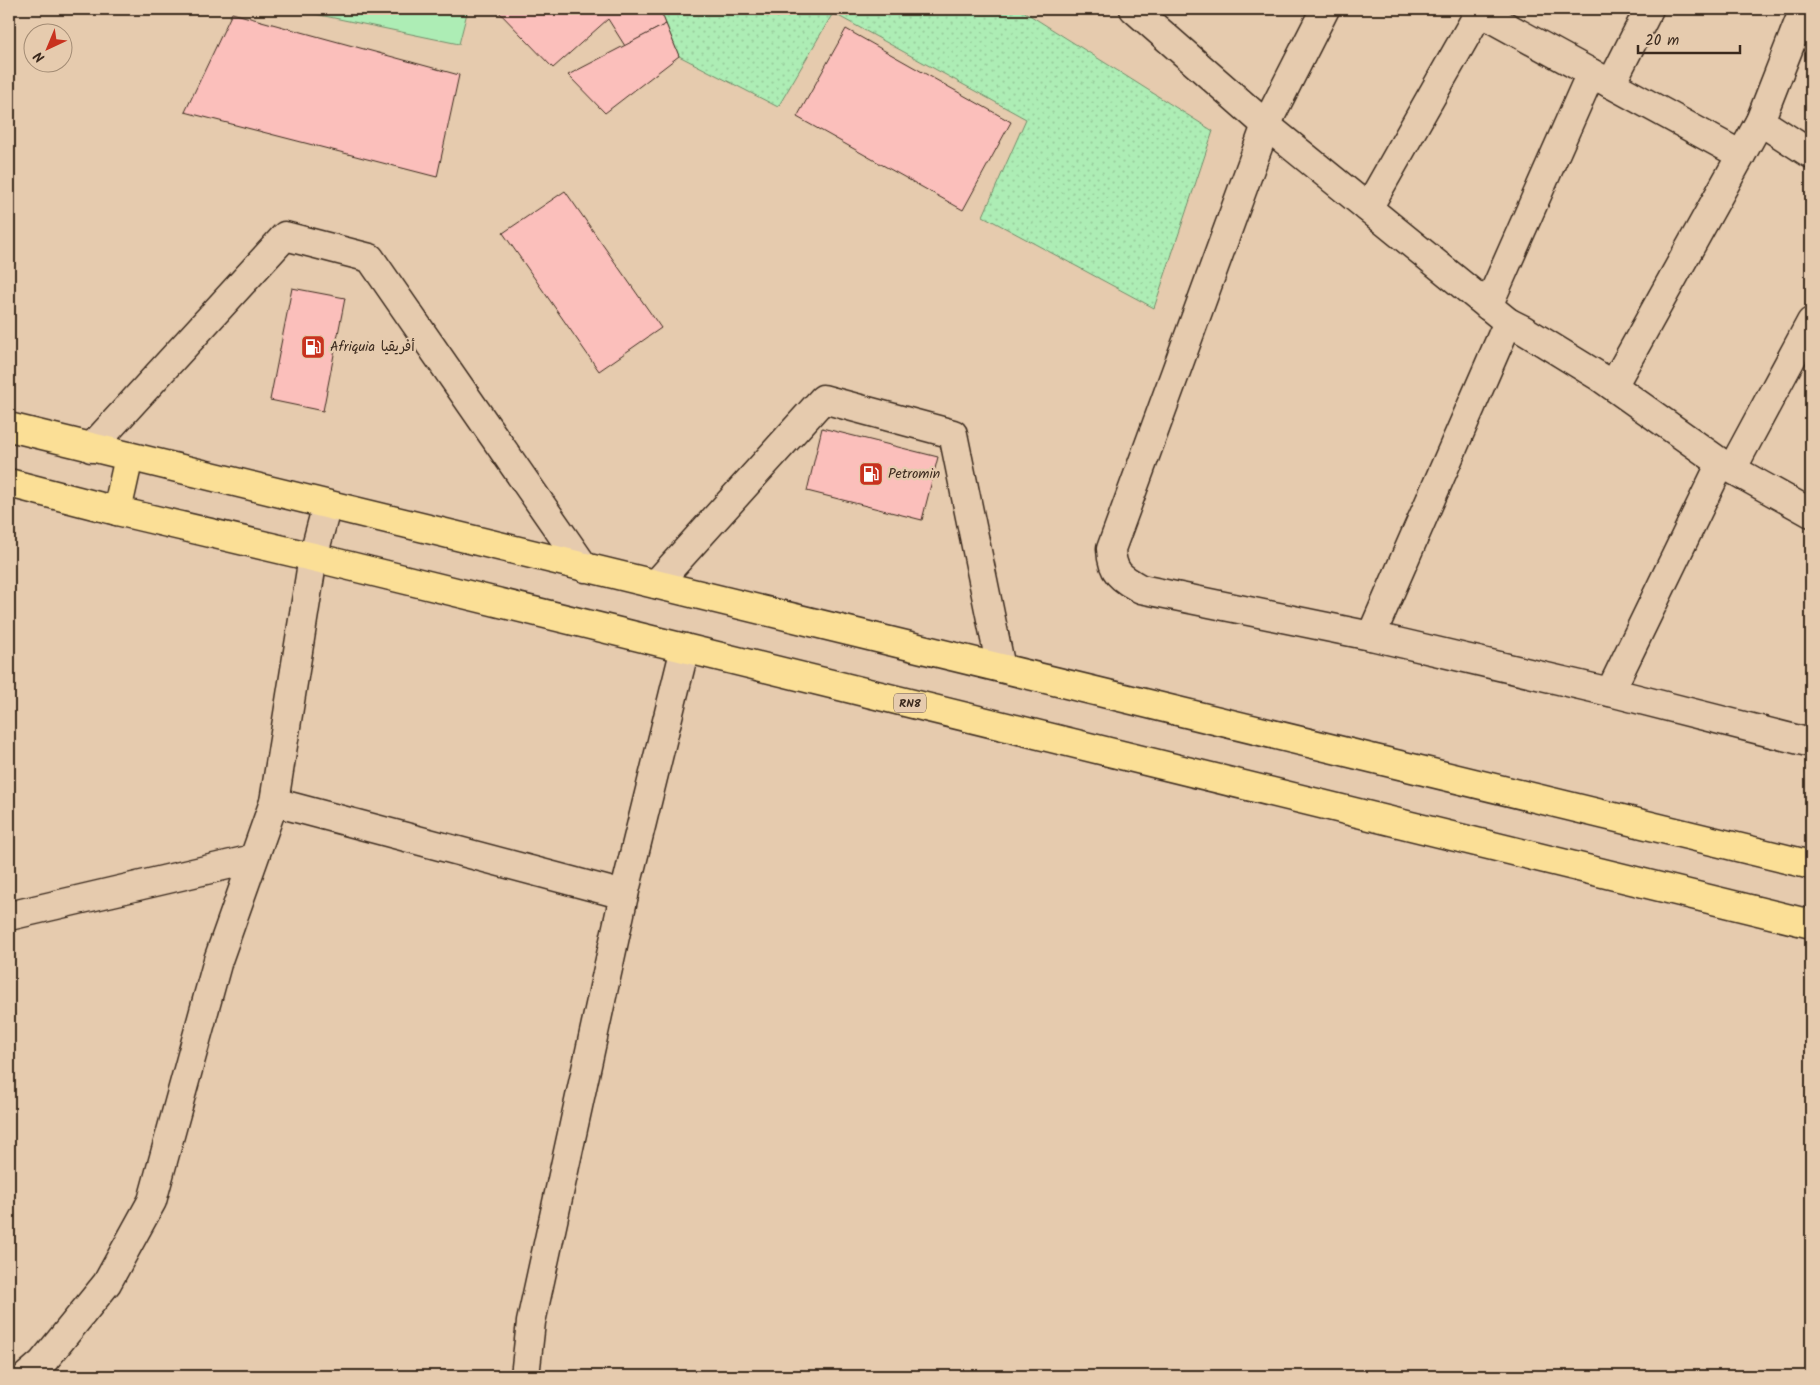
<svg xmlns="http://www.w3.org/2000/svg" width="1820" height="1385" font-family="Kalam,'Playpen Sans Arabic',sans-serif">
<defs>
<pattern id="grass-dots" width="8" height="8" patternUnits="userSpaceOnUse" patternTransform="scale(1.25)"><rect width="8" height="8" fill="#adedb5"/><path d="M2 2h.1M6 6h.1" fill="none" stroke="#96cb9b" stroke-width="1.8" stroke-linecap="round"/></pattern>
</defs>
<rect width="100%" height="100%" fill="#e6cbae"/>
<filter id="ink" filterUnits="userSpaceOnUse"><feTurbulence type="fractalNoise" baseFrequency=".02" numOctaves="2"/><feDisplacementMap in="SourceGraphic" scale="10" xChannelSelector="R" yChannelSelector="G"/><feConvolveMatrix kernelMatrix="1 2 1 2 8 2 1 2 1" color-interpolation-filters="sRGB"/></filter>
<g filter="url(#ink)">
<polygon fill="url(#grass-dots)" stroke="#748c6a" points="660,9 1020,9 1213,131 1154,308 983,216 1026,119 833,13 778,107 679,56"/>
<polygon fill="#adedb5" stroke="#748c6a" points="291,9 468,9 459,44"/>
<g fill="#fbbfbb" stroke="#3b2a1e">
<polygon points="496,9 660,9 666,24 625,46 608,19 553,68"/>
<polygon points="232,13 459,75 437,177 185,112"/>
<polygon points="666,24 679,56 605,113 568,75"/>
<polygon points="846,29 1011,122 963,210 797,117"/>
<polygon points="565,191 661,328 599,371 503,233"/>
<polygon points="292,288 345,298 323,411 270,400"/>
<polygon points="822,428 938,457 922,520 807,491"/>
</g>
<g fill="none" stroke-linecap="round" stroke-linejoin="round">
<defs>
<g id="minor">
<polyline points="1134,9 1266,125 1508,322 1522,329 1600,377 1721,463 1811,513"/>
<path d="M1325,9L1266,125L1111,549C1112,573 1121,578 1141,589L1371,636L1610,692L1811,743"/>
<polyline points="1474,9 1741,155"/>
<polyline points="1611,84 1649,9"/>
<polyline points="1760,121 1811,154"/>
<polyline points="1368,208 1481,9"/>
<polyline points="1488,306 1591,73"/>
<polyline points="1613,386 1760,121 1804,9"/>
<polyline points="91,448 285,236 370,258 585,568"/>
<polyline points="1732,469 1811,322"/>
<polyline points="656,584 823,399 953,434 1001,668"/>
<polyline points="1371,636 1508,322"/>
<polyline points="1610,692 1721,463"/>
<polyline points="274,802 624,895"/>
<polyline points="9,916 253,859"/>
<polyline points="27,1376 42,1363 107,1283 152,1201 218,960 274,802 313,557 327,505"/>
<polyline points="525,1376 531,1322 624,895 685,648"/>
</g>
<g id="major">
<polyline points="9,427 1811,865"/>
<polyline points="9,483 117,511 313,557 1811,924"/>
<polyline points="117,511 129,457"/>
</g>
</defs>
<use href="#minor" stroke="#3b2a1e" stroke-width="31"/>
<use href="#major" stroke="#3b2a1e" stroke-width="31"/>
<use href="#minor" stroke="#e6cbae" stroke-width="28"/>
<use href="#major" stroke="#fbdf96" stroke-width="28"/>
</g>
</g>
<defs>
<symbol id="fuel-square" viewBox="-11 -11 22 22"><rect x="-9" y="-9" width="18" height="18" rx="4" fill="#c8321e" stroke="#e6cbae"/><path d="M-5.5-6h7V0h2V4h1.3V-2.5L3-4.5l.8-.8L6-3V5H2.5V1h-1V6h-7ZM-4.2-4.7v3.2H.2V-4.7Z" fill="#fff"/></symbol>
</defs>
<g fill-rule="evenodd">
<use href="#fuel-square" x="299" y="333" width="28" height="28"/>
<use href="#fuel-square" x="857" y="460" width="28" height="28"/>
</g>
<g text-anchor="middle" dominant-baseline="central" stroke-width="5" stroke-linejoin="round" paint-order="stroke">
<rect fill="#e6cbae" stroke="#6e5a49" stroke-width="1" x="894" y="693.5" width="32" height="19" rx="4"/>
<g font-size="12" font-weight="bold" fill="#3b2a1e">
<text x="910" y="703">RN8</text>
</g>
<g font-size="14" fill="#3b2a1e" stroke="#e6cbae" text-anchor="start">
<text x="330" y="347">Afriquia أفريقيا</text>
<text x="888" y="474">Petromin</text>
</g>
</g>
<rect width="1820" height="1385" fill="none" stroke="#e6cbae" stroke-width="30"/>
<rect x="15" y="15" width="1790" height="1355" fill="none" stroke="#3b2a1e" stroke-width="2" filter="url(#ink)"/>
<g transform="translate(48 48) rotate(224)"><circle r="24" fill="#e6cbae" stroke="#a28b74"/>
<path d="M0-4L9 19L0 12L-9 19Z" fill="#c8321e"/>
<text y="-8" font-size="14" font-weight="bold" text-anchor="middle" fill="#3b2a1e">N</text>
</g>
<path d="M1638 45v8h102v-8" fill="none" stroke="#3b2a1e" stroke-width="2.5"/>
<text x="1645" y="45" font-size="15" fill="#3b2a1e" stroke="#e6cbae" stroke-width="4" paint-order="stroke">20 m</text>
</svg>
